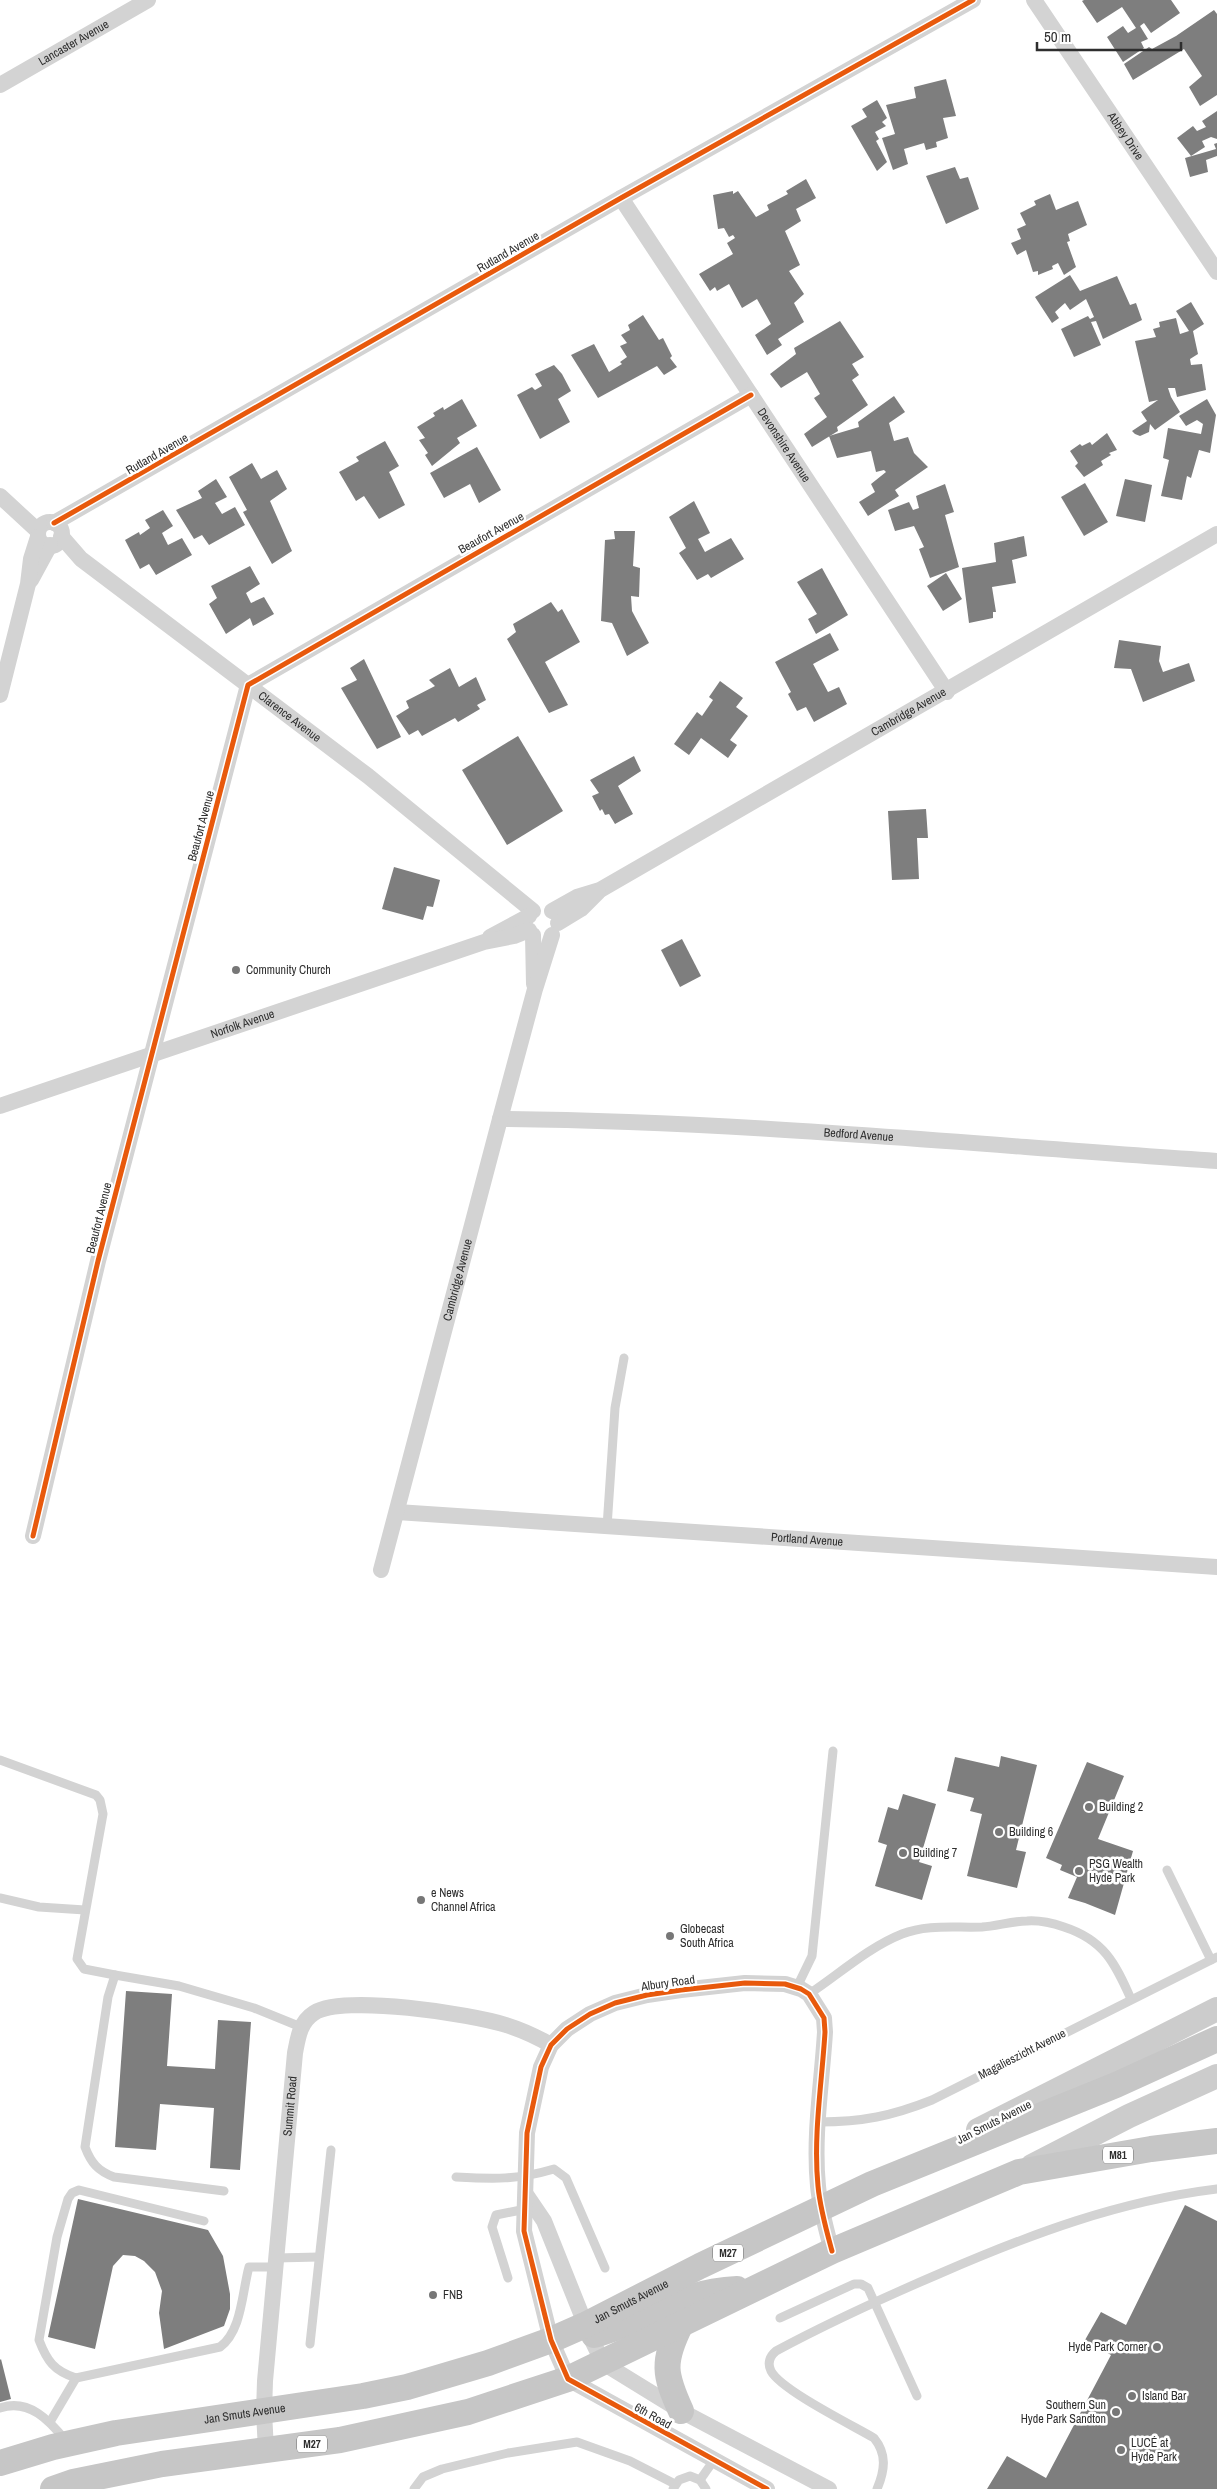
<svg xmlns="http://www.w3.org/2000/svg" width="1217" height="2489" font-family="'Archivo Narrow',sans-serif">
<rect width="100%" height="100%" fill="#fff"/>
<g fill="#7e7e7e">
<polygon points="1084,0 1171,0 1180,13 1151,33 1144,23 1140,26 1148,39 1141,42 1144,48 1123,62 1107,37 1123,26 1128,33 1136,28 1122,7 1097,23 1082,1"/>
<polygon points="1214,10 1217,14 1217,95 1200,106 1189,87 1202,76 1184,49 1133,80 1124,64 1149,47 1152,49 1176,36"/>
<polygon points="946,79 956,116 943,118 948,138 936,142 937,147 926,150 924,143 904,149 908,164 893,170 882,138 895,134 886,105 916,98 914,87"/>
<polygon points="877,100 887,118 882,122 886,126 875,132 879,139 876,141 887,162 877,171 851,126 867,117 862,109"/>
<polygon points="1217,111 1217,139 1211,137 1202,141 1205,147 1191,156 1177,138 1193,126 1197,131 1206,127 1202,121"/>
<polygon points="1217,143 1217,156 1206,160 1208,172 1190,177 1185,158 1216,149 1214,144"/>
<polygon points="955,167 960,179 968,177 979,209 946,224 926,176"/>
<polygon points="806,179 816,198 796,209 801,221 785,231 800,265 789,271 804,294 794,303 804,322 778,339 782,345 767,355 755,335 771,324 757,299 742,308 729,284 717,291 715,287 710,291 699,274 733,254 727,243 735,238 733,235 729,237 724,228 718,229 713,195 733,191 733,194 738,191 756,217 769,210 767,205 788,194 786,191"/>
<polygon points="1050,194 1056,210 1078,201 1087,225 1068,234 1070,241 1067,242 1076,267 1064,275 1058,263 1052,266 1053,269 1038,275 1038,271 1033,272 1026,250 1017,255 1011,243 1021,239 1017,229 1026,225 1020,213 1036,205 1034,201"/>
<polygon points="1070,275 1080,291 1117,276 1130,305 1136,303 1142,320 1103,339 1096,321 1091,322 1101,345 1074,357 1061,329 1088,316 1090,319 1094,317 1086,299 1070,310 1065,303 1055,312 1059,318 1052,323 1035,297"/>
<polygon points="1191,302 1204,324 1193,331 1198,354 1190,359 1191,365 1202,364 1206,390 1177,397 1175,388 1168,388 1171,397 1180,412 1155,430 1150,424 1149,432 1140,436 1135,434 1132,431 1147,421 1141,412 1158,400 1149,402 1135,341 1156,337 1153,329 1160,327 1159,322 1176,318 1180,334 1189,331 1176,311"/>
<polygon points="643,315 659,340 663,338 672,356 670,358 677,367 664,375 657,366 598,398 571,355 594,344 609,372 622,364 620,362 627,357 620,346 627,343 621,335 630,330 628,325"/>
<polygon points="840,321 864,357 852,364 859,375 852,380 868,405 837,427 838,431 812,447 804,434 827,417 814,398 820,394 807,372 781,388 770,374 796,354 794,348"/>
<polygon points="554,365 562,374 571,391 558,399 570,422 540,439 517,395 532,387 535,390 542,386 535,374"/>
<polygon points="894,396 905,412 889,423 894,441 908,437 914,453 928,467 895,490 899,496 868,516 859,502 875,492 871,484 886,472 884,470 876,472 871,451 837,458 829,436 859,427 858,422"/>
<polygon points="462,399 477,426 457,438 460,443 432,466 425,455 428,453 419,440 425,438 417,427 435,416 433,413 443,407 444,410"/>
<polygon points="1207,399 1216,415 1210,453 1199,450 1191,478 1187,476 1182,500 1161,496 1169,460 1163,458 1168,428 1201,434 1203,424 1197,420 1186,426 1179,416"/>
<polygon points="1107,433 1117,450 1109,453 1111,455 1101,461 1103,465 1084,477 1075,466 1078,463 1070,451 1080,444 1082,446 1090,442 1092,445"/>
<polygon points="385,441 399,466 389,472 405,505 379,519 364,496 356,501 339,472 359,461 356,457"/>
<polygon points="477,447 501,490 479,503 470,484 444,498 430,473"/>
<polygon points="252,463 261,479 277,470 287,489 270,501 292,551 272,564 243,512 247,510 229,477"/>
<polygon points="216,479 227,497 215,503 222,514 235,507 245,525 209,545 202,535 194,539 176,510 202,498 198,491"/>
<polygon points="1125,479 1152,485 1145,522 1116,516"/>
<polygon points="1085,483 1108,522 1084,536 1061,497"/>
<polygon points="945,484 954,512 945,515 959,567 930,578 919,549 924,547 914,526 895,531 888,510 909,502 913,510 919,508 916,496"/>
<polygon points="694,501 710,533 698,539 705,552 731,538 744,559 711,578 708,574 697,580 679,553 686,548 669,517"/>
<polygon points="163,510 173,526 162,533 168,545 182,538 192,555 156,575 149,564 140,569 125,540 139,532 140,535 150,528 145,520"/>
<polygon points="614,531 635,531 633,566 640,568 639,597 631,596 632,611 649,643 627,656 612,623 601,621 605,540 615,539"/>
<polygon points="1024,536 1027,556 1012,560 1016,583 992,587 996,612 993,612 993,618 969,623 962,568 996,562 994,543"/>
<polygon points="250,566 260,584 246,593 251,603 264,597 274,614 253,626 250,618 226,634 209,604 217,598 211,586"/>
<polygon points="822,568 848,615 816,634 808,619 817,614 797,582"/>
<polygon points="946,573 962,599 943,611 927,586"/>
<polygon points="551,602 558,612 562,609 580,642 545,662 568,705 549,713 507,639 516,632 513,624"/>
<polygon points="830,633 839,650 813,664 828,692 839,687 847,704 814,722 806,707 797,711 788,694 791,692 775,662"/>
<polygon points="1119,640 1161,646 1159,661 1163,672 1189,663 1195,681 1143,702 1131,669 1114,668"/>
<polygon points="364,659 401,737 377,749 341,688 357,680 350,668"/>
<polygon points="450,668 459,687 476,677 486,700 477,705 480,709 458,722 455,718 422,736 418,730 409,735 396,716 409,708 406,701 435,686 429,680"/>
<polygon points="720,681 743,698 736,707 748,716 730,740 737,745 728,758 701,738 689,755 674,744 697,712 702,716 713,700 709,697"/>
<polygon points="518,736 563,811 507,845 462,770"/>
<polygon points="634,756 641,771 618,786 633,814 615,824 609,814 605,815 602,809 600,811 592,796 599,793 590,780"/>
<polygon points="926,809 928,838 917,838 919,879 892,880 888,811"/>
<polygon points="394,867 440,880 433,907 427,906 423,920 382,909"/>
<polygon points="682,939 701,976 680,987 661,950"/>
<polygon points="1001,1756 1037,1765 1016,1850 1026,1852 1017,1888 967,1876 982,1814 970,1811 974,1798 947,1791 955,1757 999,1767"/>
<polygon points="1087,1762 1124,1776 1098,1839 1133,1851 1115,1915 1085,1903 1068,1898 1077,1877 1060,1870 1062,1865 1046,1858"/>
<polygon points="903,1794 936,1804 919,1862 932,1866 922,1900 875,1886 887,1845 878,1842 888,1807 898,1810"/>
<polygon points="126,1991 172,1994 167,2066 215,2069 218,2020 251,2022 240,2170 210,2168 214,2108 160,2104 156,2150 115,2147"/>
<polygon points="78,2199 208,2230 223,2256 230,2294 230,2309 224,2326 164,2349 159,2313 162,2291 155,2272 144,2261 135,2256 123,2255 113,2266 95,2349 48,2337"/>
<polygon points="1185,2205 1217,2221 1217,2489 987,2489 1007,2456 1046,2478 1111,2355 1085,2340 1101,2312 1126,2325"/>
<polygon points="1,2359 11,2399 0,2402 0,2360"/>
</g>
<g fill="none" stroke-linecap="round" stroke-linejoin="round">
<g stroke="#d3d3d3" stroke-width="9">
<polyline points="607,1527 615,1408 624,1358"/>
<polyline points="0,1760 96,1795 100,1800 103,1814 77,1959 84,1969 115,1975"/>
<polyline points="1167,1870 1211,1960"/>
<polyline points="0,1898 39,1907 85,1910"/>
<polyline points="797,1987 812,1956 833,1751"/>
<path d="M809,1994C839,1974 869,1947 902,1934C927,1924 955,1928 982,1927C997,1926 1012,1921 1027,1921C1040,1920 1052,1923 1064,1927C1104,1940 1115,1963 1131,1999"/>
<path d="M819,2122C862,2122 892,2116 932,2100L1217,1957"/>
<path d="M456,2177C494,2179 517,2180 554,2169L566,2178L605,2268"/>
<path d="M224,2191L114,2177C98,2171 91,2163 85,2147L108,1997L115,1975L179,1986L254,2008L301,2027"/>
<path d="M204,2221L79,2190L72,2193L68,2199L57,2237L39,2340C47,2361 54,2371 76,2378L220,2347C242,2331 242,2292 249,2267H275"/>
<polyline points="276,2258 319,2257"/>
<polyline points="508,2278 492,2227 496,2215 526,2209"/>
<polyline points="780,2318 854,2284 861,2284 868,2288 917,2396"/>
<polyline points="310,2344 331,2150"/>
<path d="M0,2408C29,2398 50,2421 66,2441"/>
<polyline points="50,2422 76,2378"/>
<polyline points="700,2480 714,2460"/>
<polyline points="414,2489 423,2477 442,2469 508,2453 577,2442 630,2461 675,2484"/>
<polyline points="673,2489 679,2480 690,2476 700,2480 706,2489"/>
<path d="M877,2489C885,2470 887,2454 874,2438C852,2425 781,2390 771,2371C767,2363 770,2356 776,2351C830,2322 885,2297 941,2273C1031,2234 1119,2201 1217,2189"/>
</g>
<g stroke="#d3d3d3" stroke-width="16">
<path id="s1" d="M1034,0L1217,272"/>
<path id="s2" d="M0,85L148,0"/>
<path id="s3" d="M621,198L947,692"/>
<polyline points="0,496 38,531"/>
<circle cx="50" cy="534" r="12"/>
<polyline points="54,523 621,198 973,0"/>
<path id="s4" d="M61,536L81,559L368,776L533,911"/>
<polyline points="31,580 50,545"/>
<polyline points="0,695 28,584 31,559 38,537"/>
<path id="s5" d="M552,911L577,897L600,890L1217,534"/>
<polyline points="558,923 581,909 598,892"/>
<polyline points="533,935 534,984"/>
<polyline points="490,937 529,916"/>
<path id="s6" d="M0,1106L484,942L514,936L529,930"/>
<path id="s7" d="M500,1119C739,1121 978,1145 1217,1161"/>
<path id="s8" d="M397,1512L1217,1567"/>
<polyline points="33,1536 98,1261 248,685 751,395"/>
<path id="s9" d="M381,1570L500,1119L535,989L552,935"/>
<polyline points="527,2196 544,2221 590,2336 603,2363 681,2411 829,2489"/>
<path id="s10" d="M266,2450L264,2412L265,2381L295,2053C298,2037 300,2022 314,2013C343,1994 472,2014 506,2025C522,2030 537,2037 551,2045"/>
<path d="M767,2489L568,2379L551,2340L524,2231L527,2133L541,2067L551,2045L567,2029L590,2014L615,2003L647,1995L681,1990L745,1983L785,1984L801,1989L809,1994L824,2018L825,2032C822,2082 813,2136 818,2186C820,2208 826,2229 832,2251"/>
</g>
<g stroke="#ccc" stroke-width="24">
<polyline points="978,2130 1217,2009"/>
<polyline points="1032,2166 1129,2116 1217,2076"/>
</g>
<g stroke="#c6c6c6" stroke-width="26">
<path d="M594,2335C646,2321 680,2291 737,2289"/>
<path d="M681,2411C664,2374 662,2362 681,2324"/>
<path id="s11" d="M0,2463L53,2447L116,2433L363,2396L407,2387L488,2363L551,2340L585,2325L700,2266L872,2184L1116,2085L1217,2039"/>
<polyline points="53,2489 73,2482 162,2464 340,2440 468,2412 568,2379 832,2251 1019,2172 1151,2149 1217,2141"/>
</g>
<defs>
<g id="cycleway">
<polyline points="54,523 621,198 973,0"/>
<polyline points="33,1536 98,1261 248,685 751,395"/>
<path d="M767,2489L568,2379L551,2340L524,2231L527,2133L541,2067L551,2045L567,2029L590,2014L615,2003L647,1995L681,1990L745,1983L785,1984L801,1989L809,1994L824,2018L825,2032C822,2082 813,2136 818,2186C820,2208 826,2229 832,2251"/>
</g>
</defs>
<use href="#cycleway" stroke="#fff" stroke-width="8"/>
<use href="#cycleway" stroke="#e8590c" stroke-width="5"/>
</g>
<g fill="#777" stroke="#fff" stroke-width="2">
<circle cx="236" cy="970" r="5"/>
<circle cx="1089" cy="1807" r="5"/>
<circle cx="999" cy="1832" r="5"/>
<circle cx="903" cy="1853" r="5"/>
<circle cx="1079" cy="1871" r="5"/>
<circle cx="421" cy="1900" r="5"/>
<circle cx="670" cy="1936" r="5"/>
<circle cx="433" cy="2295" r="5"/>
<circle cx="1157" cy="2347" r="5"/>
<circle cx="1132" cy="2396" r="5"/>
<circle cx="1116" cy="2412" r="5"/>
<circle cx="1121" cy="2450" r="5"/>
</g>
<g text-anchor="middle" dominant-baseline="central" stroke-width="5" stroke-linejoin="round" paint-order="stroke">
<g fill="#fff" stroke="#6d6d6d" stroke-width="1">
<rect x="1103" y="2146.5" width="30" height="17" rx="4"/>
<rect x="713" y="2244.5" width="30" height="17" rx="4"/>
<rect x="297" y="2435.5" width="30" height="17" rx="4"/>
</g>
<g font-size="11" font-weight="bold" fill="#2e2e2e">
<text x="1118" y="2155">M81</text>
<text x="728" y="2253">M27</text>
<text x="312" y="2444">M27</text>
</g>
<g font-size="12" fill="#2e2e2e" stroke="#fff">
<text stroke="none"><textPath href="#s2" startOffset="85">Lancaster Avenue</textPath></text>
<text stroke="none"><textPath href="#s1" startOffset="164">Abbey Drive</textPath></text>
<text transform="translate(508 252) rotate(-30)">Rutland Avenue</text>
<text stroke="none"><textPath href="#s3" startOffset="296">Devonshire Avenue</textPath></text>
<text transform="translate(157 454) rotate(-30)">Rutland Avenue</text>
<text transform="translate(491 533) rotate(-29)">Beaufort Avenue</text>
<text stroke="none"><textPath href="#s5" startOffset="409">Cambridge Avenue</textPath></text>
<text stroke="none"><textPath href="#s4" startOffset="292">Clarence Avenue</textPath></text>
<text transform="translate(201 826) rotate(-75)">Beaufort Avenue</text>
<text stroke="none"><textPath href="#s6" startOffset="256">Norfolk Avenue</textPath></text>
<text stroke="none"><textPath href="#s7" startOffset="359">Bedford Avenue</textPath></text>
<text transform="translate(99 1218) rotate(-76)">Beaufort Avenue</text>
<text stroke="none"><textPath href="#s9" startOffset="300">Cambridge Avenue</textPath></text>
<text stroke="none"><textPath href="#s8" startOffset="411">Portland Avenue</textPath></text>
<text transform="translate(668 1983) rotate(-8)">Albury Road</text>
<text transform="translate(1022 2054) rotate(-27)">Magalieszicht Avenue</text>
<text stroke="none"><textPath href="#s10" startOffset="345">Summit Road</textPath></text>
<text transform="translate(994 2122) rotate(-27)">Jan Smuts Avenue</text>
<text stroke="none"><textPath href="#s11" startOffset="655">Jan Smuts Avenue</textPath></text>
<text stroke="none"><textPath href="#s11" startOffset="250">Jan Smuts Avenue</textPath></text>
<text transform="translate(653 2416) rotate(29)">6th Road</text>
</g>
<g font-size="12" fill="#2e2e2e" stroke="#fff" text-anchor="start">
<text x="246" y="970">Community Church</text>
<text x="1099" y="1807">Building 2</text>
<text x="1009" y="1832">Building 6</text>
<text x="913" y="1853">Building 7</text>
<text x="1089" y="1864">PSG Wealth<tspan x="1089" dy="14">Hyde Park</tspan></text>
<text x="431" y="1893">e News<tspan x="431" dy="14">Channel Africa</tspan></text>
<text x="680" y="1929">Globecast<tspan x="680" dy="14">South Africa</tspan></text>
<text x="443" y="2295">FNB</text>
<text x="1147" y="2347" text-anchor="end">Hyde Park Corner</text>
<text x="1142" y="2396">Island Bar</text>
<text x="1106" y="2405" text-anchor="end">Southern Sun<tspan x="1106" dy="14">Hyde Park Sandton</tspan></text>
<text x="1131" y="2443">LUCÉ at<tspan x="1131" dy="14">Hyde Park</tspan></text>
</g>
</g>
<path d="M1037 42v8h144v-8" fill="none" stroke="#2e2e2e" stroke-width="2.5"/>
<text x="1044" y="42" font-size="15" fill="#2e2e2e" stroke="#ffffff" stroke-width="4" paint-order="stroke">50 m</text>
</svg>
